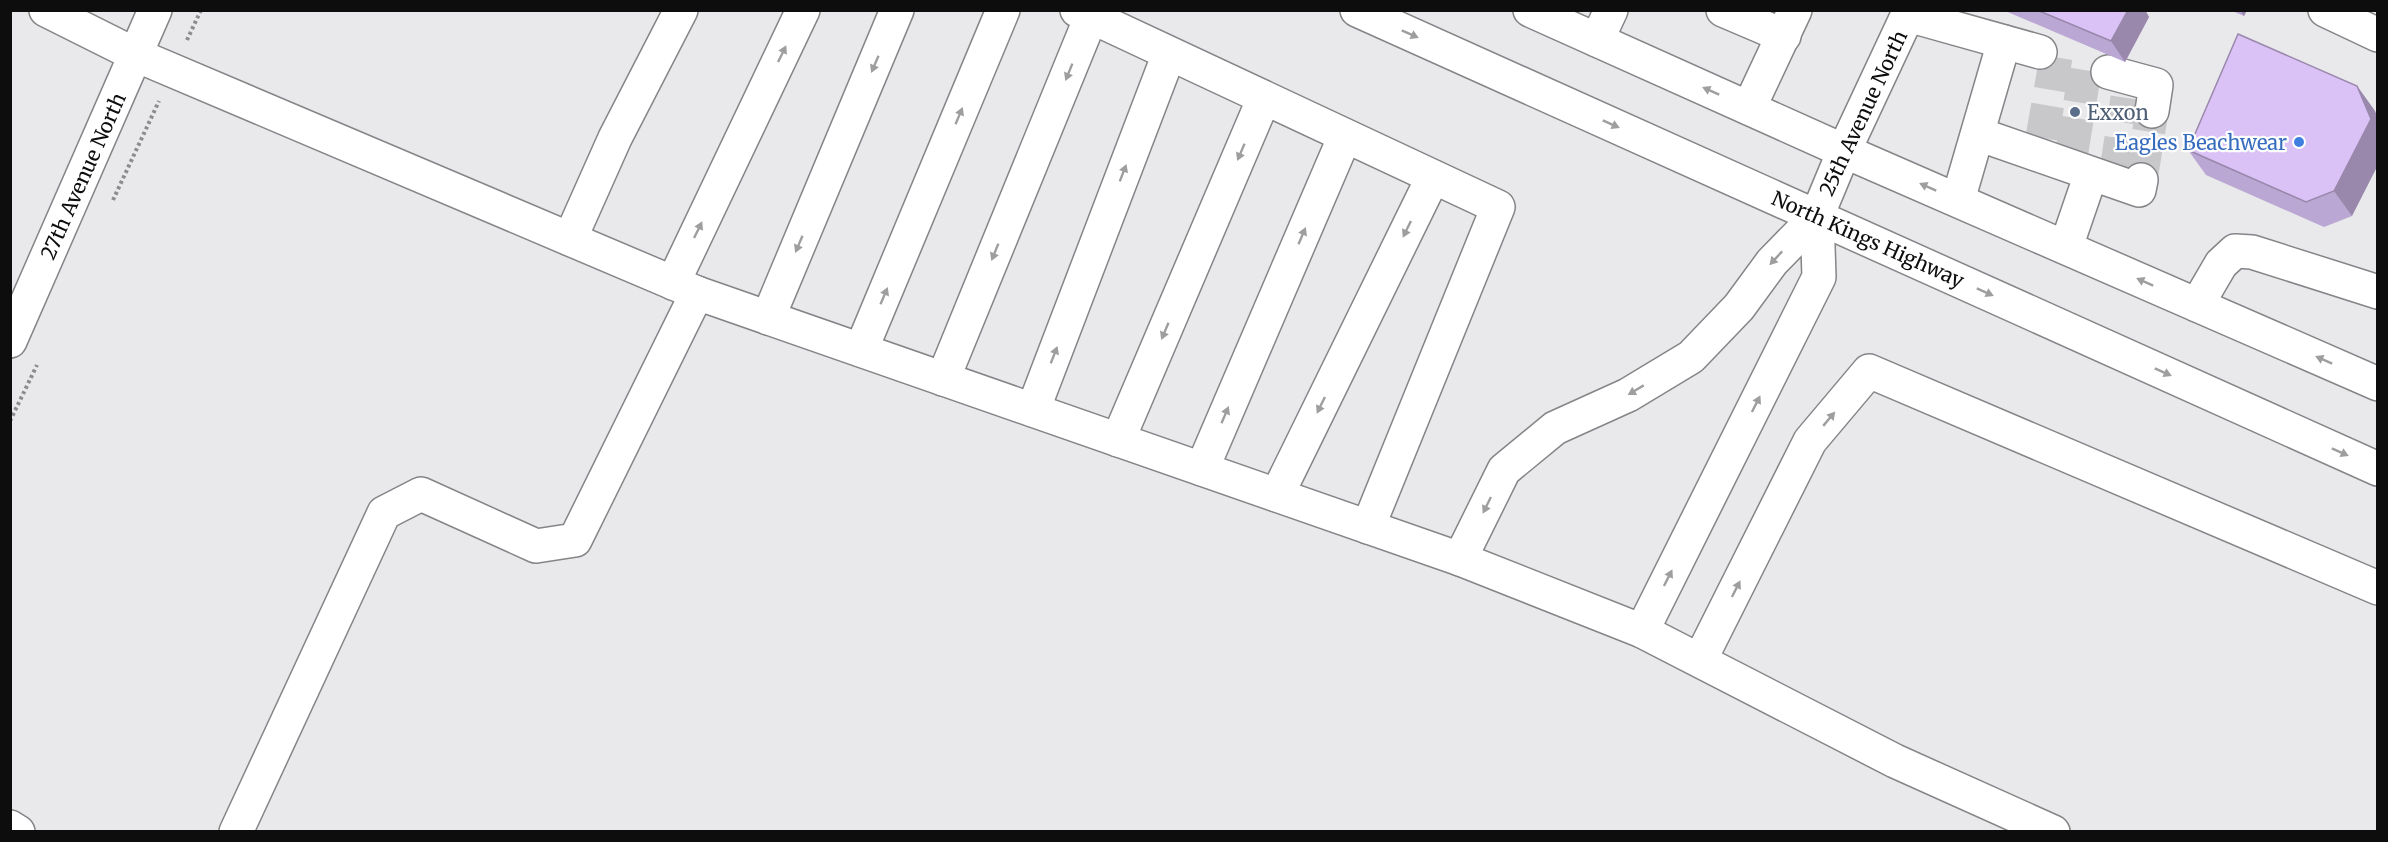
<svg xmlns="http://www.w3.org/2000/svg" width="2388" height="842" font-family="Merriweather,serif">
<rect width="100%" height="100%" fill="#e9e8eb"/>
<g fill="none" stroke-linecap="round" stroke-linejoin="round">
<g stroke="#c8c7ca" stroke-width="33" stroke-dasharray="33 16" stroke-linecap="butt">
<polyline points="2042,138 2056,57"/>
<polyline points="2072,151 2086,65"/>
<polyline points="2116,171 2127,98"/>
<polyline points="2141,180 2152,111"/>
</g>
<defs>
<g id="minor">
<polyline points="46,10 136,55 697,293 1460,559 1642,631 1895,761 2053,832"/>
<polyline points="1077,10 1498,207 1368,527"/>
<polyline points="1723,10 1784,36"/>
<polyline points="2325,10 2378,35"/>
<polyline points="1908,15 2040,52"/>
<polyline points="1597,40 1611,10"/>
<polyline points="2108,72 2156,85 2152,111"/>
<polyline points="1749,108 1795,10"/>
<polyline points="1978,134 2139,190 2141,180"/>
<polyline points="1958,200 2004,42"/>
<polyline points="570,239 615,138 681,10"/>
<polyline points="2066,247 2091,174"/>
<polyline points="673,283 803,10"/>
<polyline points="2197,305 2221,264 2235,251 2252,252 2378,292"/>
<polyline points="768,318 897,10"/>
<polyline points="10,341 155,10"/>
<polyline points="861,350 1003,10"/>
<polyline points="943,379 1091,17"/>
<polyline points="1033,410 1169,54"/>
<polyline points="1118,440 1264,98"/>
<polyline points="1202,469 1345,136"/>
<polyline points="1277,495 1433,177"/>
<polyline points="1460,559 1504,470 1555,428 1628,395 1691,357 1739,307 1772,262 1817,216 1844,151 1910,10"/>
<polyline points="1642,631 1819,277 1817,216"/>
<polyline points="1700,660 1810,441 1869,371 2378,588"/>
<polyline points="10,827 18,832"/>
<polyline points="236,832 384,513 421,494 536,546 575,540 697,293"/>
</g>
<g id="major">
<polyline points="1357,10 2378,469"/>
<polyline points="1530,10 1844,151 2378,384"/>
</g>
</defs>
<use href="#minor" stroke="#858487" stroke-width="36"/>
<use href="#major" stroke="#858487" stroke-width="36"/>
<g stroke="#8c8b8e" stroke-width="4" stroke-dasharray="3 3" stroke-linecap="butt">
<polyline points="187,40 201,10"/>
<polyline points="113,200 159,101"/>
<polyline points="10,421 37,365"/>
</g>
<use href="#minor" stroke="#fff" stroke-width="33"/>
<use href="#major" stroke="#fff" stroke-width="33"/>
</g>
<g fill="#bba7d4">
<polygon points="2003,10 2145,10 2149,17 2125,62"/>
<polygon points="2230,10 2247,10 2244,16"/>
<polygon points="2357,86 2375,111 2352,216 2324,227 2206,175 2188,150"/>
</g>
<g fill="#9988ac">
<polygon points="2128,10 2145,10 2149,17 2125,62 2111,41"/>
<polygon points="2240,10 2247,10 2244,16"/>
<polygon points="2357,86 2375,111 2378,118 2378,165 2352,216 2334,191"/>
</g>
<g fill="#dac2f6" stroke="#9988ac" stroke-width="1.5">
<polygon points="2037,10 2128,10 2111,41"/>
<polygon points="2238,34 2357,86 2371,119 2334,191 2306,202 2188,150"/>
</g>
<defs><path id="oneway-solid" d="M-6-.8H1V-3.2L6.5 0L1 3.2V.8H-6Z" transform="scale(1.5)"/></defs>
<g fill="#9f9e9f">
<use href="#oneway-solid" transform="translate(1410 34) rotate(24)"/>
<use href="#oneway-solid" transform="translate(782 54) rotate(-64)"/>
<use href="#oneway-solid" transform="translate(875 64) rotate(113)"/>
<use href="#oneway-solid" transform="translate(1069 72) rotate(112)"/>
<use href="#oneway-solid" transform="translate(1711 91) rotate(-156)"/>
<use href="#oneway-solid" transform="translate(959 116) rotate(-67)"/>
<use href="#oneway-solid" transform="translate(1611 124) rotate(24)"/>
<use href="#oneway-solid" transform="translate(1241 152) rotate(113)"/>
<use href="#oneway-solid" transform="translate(1123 173) rotate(-69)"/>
<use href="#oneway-solid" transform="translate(1928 187) rotate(-156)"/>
<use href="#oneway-solid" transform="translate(1407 229) rotate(116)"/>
<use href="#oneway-solid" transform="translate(698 230) rotate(-64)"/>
<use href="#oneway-solid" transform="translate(1302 236) rotate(-67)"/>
<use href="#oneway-solid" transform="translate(799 244) rotate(113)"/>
<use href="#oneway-solid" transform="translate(995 252) rotate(112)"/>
<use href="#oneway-solid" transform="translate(1776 258) rotate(133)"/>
<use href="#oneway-solid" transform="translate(2145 282) rotate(-156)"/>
<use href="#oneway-solid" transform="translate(1985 292) rotate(24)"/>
<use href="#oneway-solid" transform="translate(884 296) rotate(-67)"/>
<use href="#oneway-solid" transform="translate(1165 331) rotate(113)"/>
<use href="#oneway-solid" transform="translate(1054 355) rotate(-69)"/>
<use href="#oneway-solid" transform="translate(2324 360) rotate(-156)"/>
<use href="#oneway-solid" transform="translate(2163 372) rotate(24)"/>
<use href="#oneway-solid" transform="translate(1636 390) rotate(149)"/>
<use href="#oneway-solid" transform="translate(1756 404) rotate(-63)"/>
<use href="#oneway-solid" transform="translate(1321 405) rotate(116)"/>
<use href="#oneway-solid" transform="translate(1225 415) rotate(-67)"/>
<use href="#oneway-solid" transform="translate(1829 419) rotate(-50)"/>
<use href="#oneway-solid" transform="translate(2340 452) rotate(24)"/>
<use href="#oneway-solid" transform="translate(1487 505) rotate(116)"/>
<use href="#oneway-solid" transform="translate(1668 578) rotate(-63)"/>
<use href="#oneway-solid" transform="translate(1736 589) rotate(-63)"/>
</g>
<circle fill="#5c6f8a" stroke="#fff" stroke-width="2" cx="2075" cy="112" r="6"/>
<circle fill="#3f7fe0" stroke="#fff" stroke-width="2" cx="2299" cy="142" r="6"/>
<g text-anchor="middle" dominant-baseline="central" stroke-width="4.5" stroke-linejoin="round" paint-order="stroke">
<g font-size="20" fill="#4e5e75" stroke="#fff" text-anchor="start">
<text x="2087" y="112">Exxon</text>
</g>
<g font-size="20" fill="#0e0d0e" stroke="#fff">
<text transform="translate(1863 113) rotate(-65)">25th Avenue North</text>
<text transform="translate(83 176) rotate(-66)">27th Avenue North</text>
<text transform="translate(1868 239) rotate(24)">North Kings Highway</text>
</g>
<g font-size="20" fill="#366cbe" stroke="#fff" text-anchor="end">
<text x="2287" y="142">Eagles Beachwear</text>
</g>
</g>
<rect width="2388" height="842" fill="none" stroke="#0e0d0e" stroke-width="24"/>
</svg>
